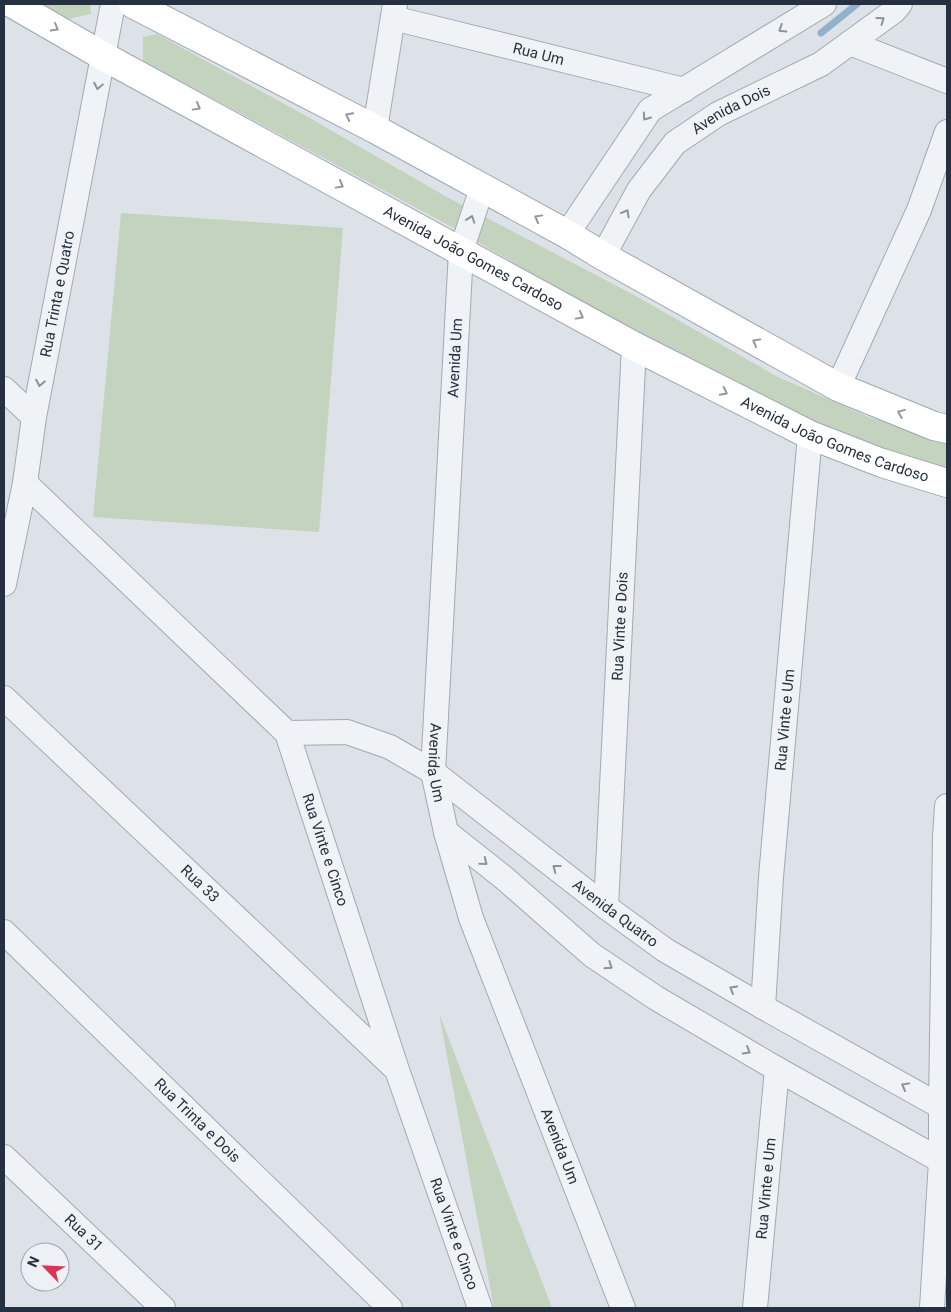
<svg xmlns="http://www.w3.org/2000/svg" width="951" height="1312" font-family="Roboto,sans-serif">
<rect width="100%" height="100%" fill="#dde2e8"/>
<g fill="#c4d3bd">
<polygon points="30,4 90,4 91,14 59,21"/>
<polygon points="157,34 308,117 445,196 634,295 778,377 871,418 947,437 947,470 861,447 625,327 448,225 143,61 143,37"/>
<polygon points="121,213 343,228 319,532 93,517"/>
<polygon points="439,1013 552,1308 494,1308"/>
</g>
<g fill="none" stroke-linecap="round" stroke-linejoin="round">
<polyline stroke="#94b1cc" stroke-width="7" points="821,33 857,4"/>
<defs>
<g id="minor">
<path id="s1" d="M393,18L684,90"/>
<polyline points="850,43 947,81"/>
<polyline points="375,129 395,4"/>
<path id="s2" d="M482,188L461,251L433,772L446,832L471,918L623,1308"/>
<polyline points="567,234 650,110 824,4"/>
<path id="s3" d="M603,256L639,190L675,143L718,114L821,64L894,11L900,4"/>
<polyline points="838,387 919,210 947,132"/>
<polyline points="4,389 34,417"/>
<path id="s4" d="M25,483L287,733L397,1070L480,1308"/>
<path id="s5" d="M4,584L25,483L34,417L113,4"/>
<path id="s6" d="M4,698L395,1068"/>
<path id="s7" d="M287,733L347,732L390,747L433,772L606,907L665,950L763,1007L947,1110"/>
<polyline points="446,832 503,877 592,955 656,998 777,1069 947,1164"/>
<path id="s8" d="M606,907L634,346"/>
<path id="s9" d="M4,932L390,1308"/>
<path id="s10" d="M763,1007L771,877L810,435"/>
<path id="s11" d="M4,1157L163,1308"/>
<path id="s12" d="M755,1308L777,1069"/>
<polyline points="932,1308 941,1161 941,1106 945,837 947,806"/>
</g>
<g id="major">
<path id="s13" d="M13,4L103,56L634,346L810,435L882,463L947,483"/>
<polyline points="133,4 375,129 567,234 603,256 838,387 934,426 947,429"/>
</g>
</defs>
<use href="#minor" stroke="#a2a9b2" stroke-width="26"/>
<use href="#major" stroke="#9ba7b5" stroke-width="30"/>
<use href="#minor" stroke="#f0f3f6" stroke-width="24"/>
<use href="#major" stroke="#fff" stroke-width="28"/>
</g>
<defs><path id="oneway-chevron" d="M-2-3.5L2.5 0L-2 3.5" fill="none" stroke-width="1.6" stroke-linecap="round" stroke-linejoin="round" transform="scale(1.25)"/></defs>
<g stroke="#8a929b">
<use href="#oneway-chevron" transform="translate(881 20) rotate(-36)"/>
<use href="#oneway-chevron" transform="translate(782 29) rotate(148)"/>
<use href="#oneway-chevron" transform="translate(98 86) rotate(101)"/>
<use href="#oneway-chevron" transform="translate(646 117) rotate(126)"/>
<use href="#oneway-chevron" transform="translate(626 213) rotate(-61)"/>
<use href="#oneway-chevron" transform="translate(471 219) rotate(-71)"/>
<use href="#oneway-chevron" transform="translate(40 383) rotate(101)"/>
<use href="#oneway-chevron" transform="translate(484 862) rotate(39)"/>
<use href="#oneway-chevron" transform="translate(556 868) rotate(-142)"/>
<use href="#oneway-chevron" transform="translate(609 966) rotate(34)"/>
<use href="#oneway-chevron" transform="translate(733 989) rotate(-150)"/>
<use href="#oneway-chevron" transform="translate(747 1051) rotate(30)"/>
<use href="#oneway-chevron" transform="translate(905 1086) rotate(-151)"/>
</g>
<g stroke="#9298a0">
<use href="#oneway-chevron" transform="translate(55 28) rotate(30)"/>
<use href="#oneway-chevron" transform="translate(197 107) rotate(29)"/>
<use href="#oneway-chevron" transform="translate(349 116) rotate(-153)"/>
<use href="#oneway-chevron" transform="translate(340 185) rotate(29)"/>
<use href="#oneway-chevron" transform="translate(538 218) rotate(-151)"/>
<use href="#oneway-chevron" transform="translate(580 316) rotate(29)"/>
<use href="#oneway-chevron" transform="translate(756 342) rotate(-151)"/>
<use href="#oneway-chevron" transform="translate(724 392) rotate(27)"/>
<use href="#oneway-chevron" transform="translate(901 413) rotate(-158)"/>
</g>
<g text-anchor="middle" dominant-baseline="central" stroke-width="4.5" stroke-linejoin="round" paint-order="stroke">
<g font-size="15" fill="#253040" stroke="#edf1f6">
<text stroke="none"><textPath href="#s1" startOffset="150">Rua Um</textPath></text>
<text stroke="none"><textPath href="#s3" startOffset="200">Avenida Dois</textPath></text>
<text stroke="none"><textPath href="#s13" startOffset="526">Avenida João Gomes Cardoso</textPath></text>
<text stroke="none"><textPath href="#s5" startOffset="295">Rua Trinta e Quatro</textPath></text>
<text transform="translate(455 358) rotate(-87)">Avenida Um</text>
<text stroke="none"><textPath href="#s13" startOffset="931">Avenida João Gomes Cardoso</textPath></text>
<text stroke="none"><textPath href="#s8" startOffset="281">Rua Vinte e Dois</textPath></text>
<text stroke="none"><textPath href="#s10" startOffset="288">Rua Vinte e Um</textPath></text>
<text stroke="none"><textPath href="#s2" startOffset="579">Avenida Um</textPath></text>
<text stroke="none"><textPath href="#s4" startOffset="485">Rua Vinte e Cinco</textPath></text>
<text stroke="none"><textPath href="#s6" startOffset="270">Rua 33</textPath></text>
<text stroke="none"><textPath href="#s7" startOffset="386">Avenida Quatro</textPath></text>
<text stroke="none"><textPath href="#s9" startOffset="270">Rua Trinta e Dois</textPath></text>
<text stroke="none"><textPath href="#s2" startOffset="984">Avenida Um</textPath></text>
<text stroke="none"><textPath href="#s12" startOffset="120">Rua Vinte e Um</textPath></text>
<text stroke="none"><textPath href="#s11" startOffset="110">Rua 31</textPath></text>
<text stroke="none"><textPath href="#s4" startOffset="890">Rua Vinte e Cinco</textPath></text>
</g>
</g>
<rect width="951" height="1312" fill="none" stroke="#253040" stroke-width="10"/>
<g transform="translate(45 1267) rotate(294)"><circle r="24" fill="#edf1f6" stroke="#9da4ad"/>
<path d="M0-4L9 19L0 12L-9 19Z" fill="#db3553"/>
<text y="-8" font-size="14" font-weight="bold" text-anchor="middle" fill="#253040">N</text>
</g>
</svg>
